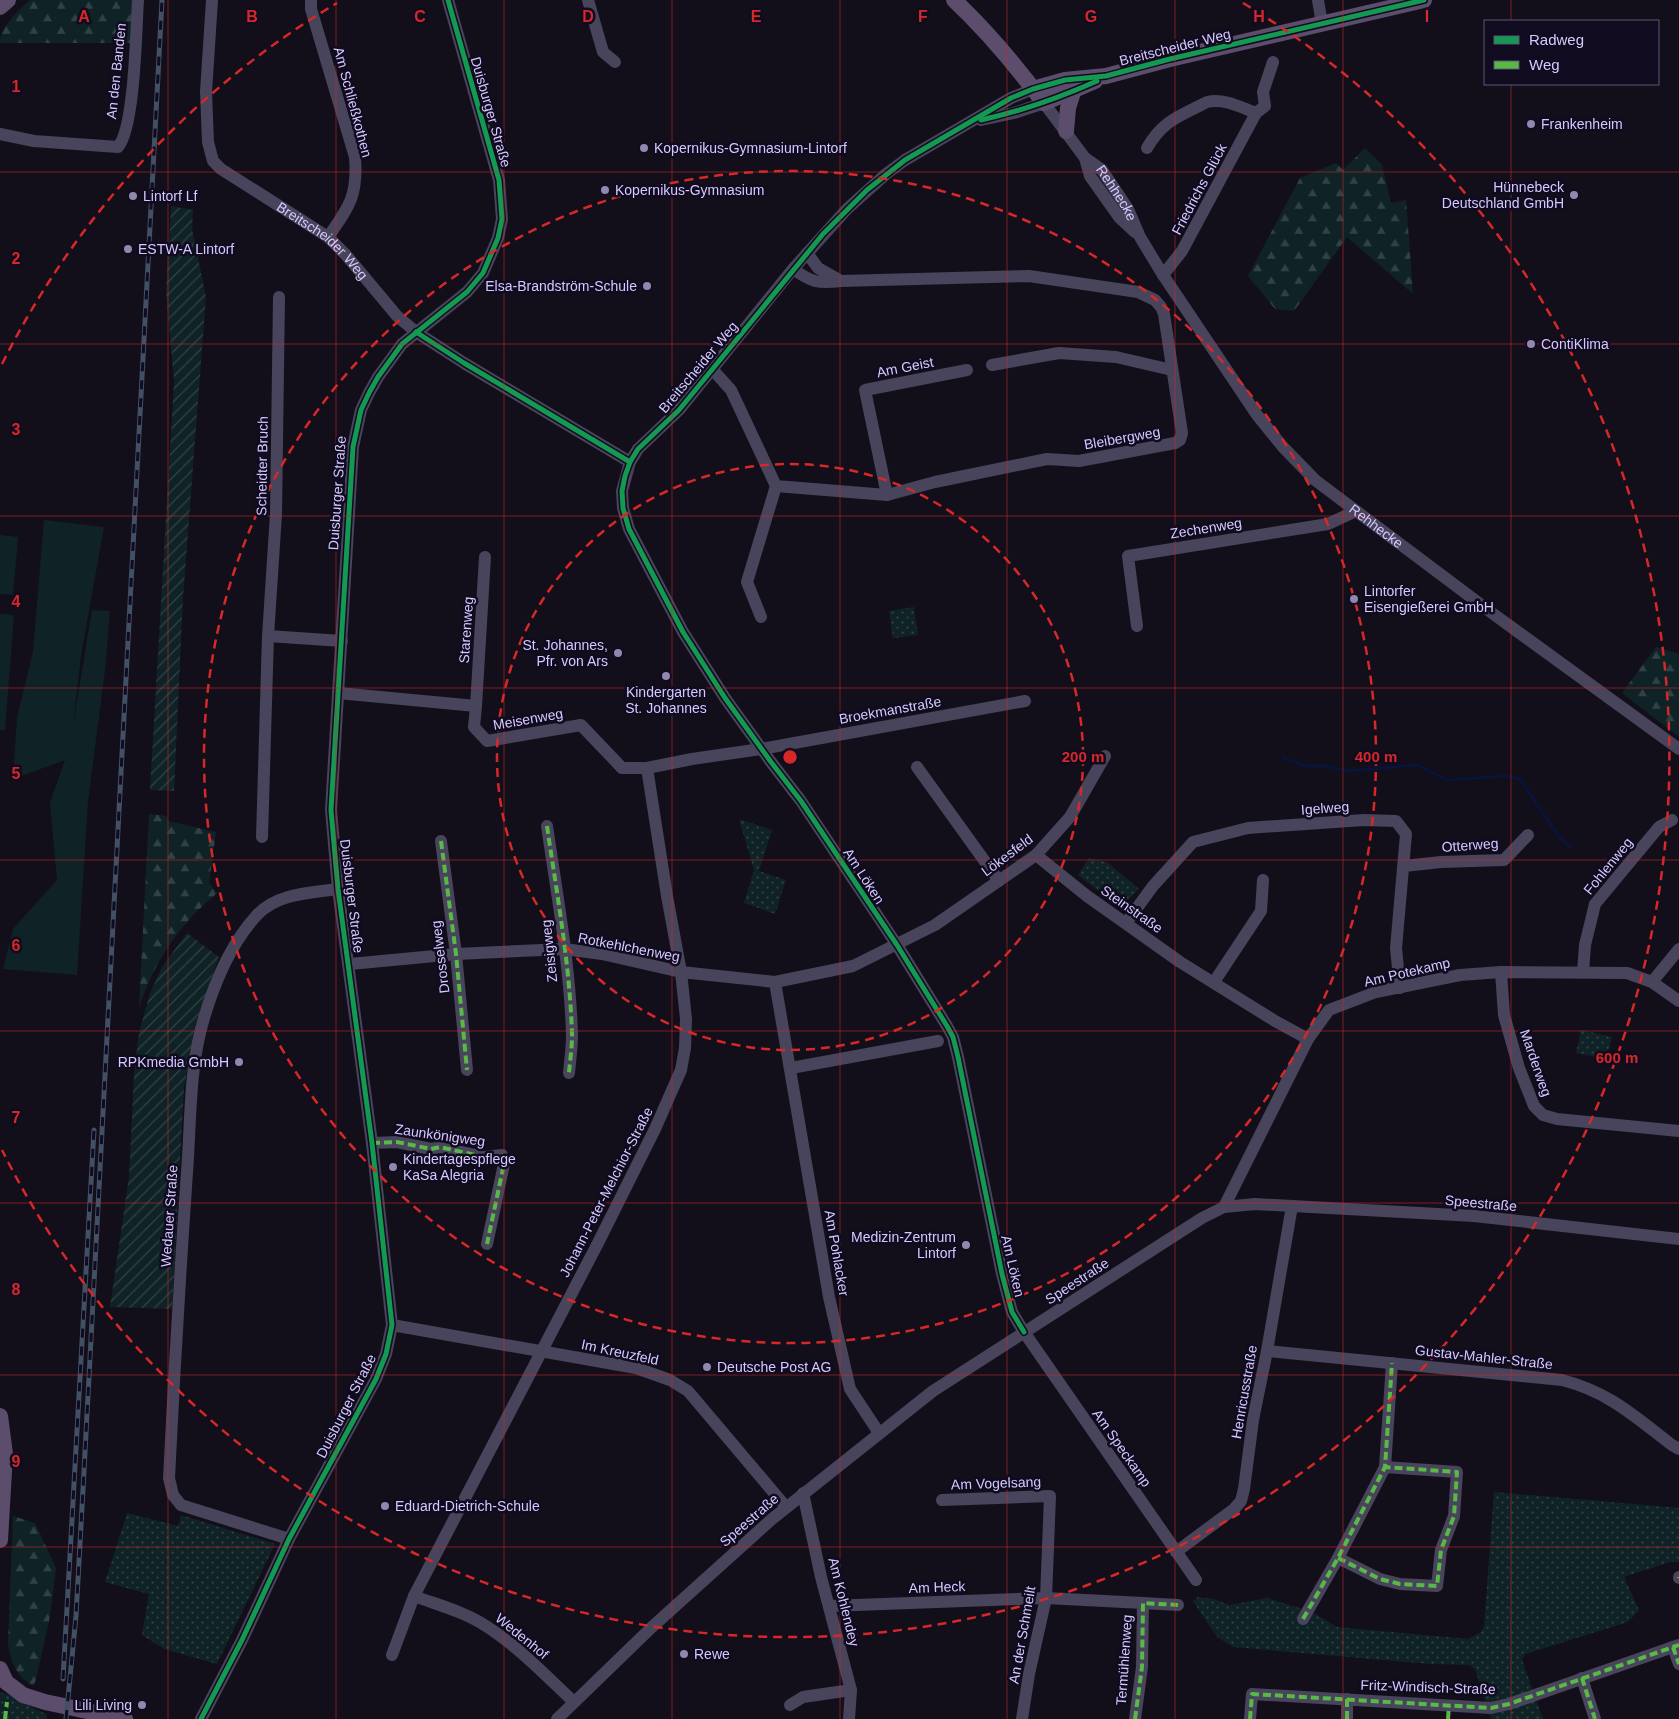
<svg xmlns="http://www.w3.org/2000/svg" width="1679" height="1719" font-family="Helvetica,sans-serif">
<defs>
<pattern id="forest-firs" width="22" height="20" patternUnits="userSpaceOnUse" patternTransform="scale(1.25)"><rect width="22" height="20" fill="#0f2327"/><path d="M5 1l3.5 6h-7zM16 11l3.5 6h-7z" fill="#314247"/></pattern>
<pattern id="park-dots" width="8" height="8" patternUnits="userSpaceOnUse" patternTransform="scale(1.25)"><rect width="8" height="8" fill="#0f2327"/><path d="M2 2h.1M6 6h.1" fill="none" stroke="#314247" stroke-width="1.8" stroke-linecap="round"/></pattern>
<pattern id="garden-furrows" width="10" height="10" patternUnits="userSpaceOnUse" patternTransform="scale(1.25)"><rect width="10" height="10" fill="#0f2327"/><path d="M-1 1l2-2M0 10L10 0M9 11l2-2" fill="none" stroke="#314247"/></pattern>
</defs>
<rect width="100%" height="100%" fill="#130f1a"/>
<g fill="#0f2327">
<polygon points="44,520 104,527 81,655 73,726 92,610 110,611 105,670 88,801 77,975 3,969 13,929 57,880 50,803 65,760 13,779 17,717 33,652"/>
<polygon points="0,535 18,537 13,595 0,594"/>
<polygon points="0,614 14,615 5,730 0,730"/>
</g>
<g fill="url(#forest-firs)">
<path d="M30,0H134L131,43H0C0,27 19,10 30,0Z"/>
<polygon points="1365,148 1382,165 1391,203 1406,200 1413,294 1347,237 1294,311 1275,309 1248,276 1300,178 1336,163 1343,170"/>
<polygon points="1656,647 1679,654 1679,737 1622,693"/>
<path d="M149,814L167,816L168,821L216,832L209,883L217,893C208,902 197,910 189,920C166,945 149,976 139,1008Z"/>
<path d="M13,1516L35,1523L56,1568L50,1616L36,1680L33,1686C17,1677 10,1662 8,1644Z"/>
</g>
<g fill="url(#park-dots)">
<polygon points="914,607 918,635 893,638 889,611"/>
<polygon points="739,819 772,830 759,871 786,880 775,914 744,903 754,870"/>
<polygon points="1089,858 1107,862 1139,889 1123,905 1115,904 1078,875"/>
<polygon points="1581,1030 1612,1037 1607,1059 1576,1053"/>
<polygon points="1494,1492 1679,1508 1679,1562 1670,1562 1624,1577 1639,1610 1628,1622 1525,1654 1522,1660 1543,1719 1491,1719 1475,1669 1469,1665 1431,1664 1233,1647 1217,1637 1193,1601 1198,1597 1214,1599 1229,1605 1267,1598 1312,1612 1337,1627 1468,1639 1481,1632 1484,1626"/>
<polygon points="127,1513 178,1526 181,1515 275,1544 217,1664 164,1649 142,1635 149,1594 105,1582"/>
<polygon points="0,1692 10,1695 47,1715 46,1719 0,1719"/>
</g>
<g fill="url(#garden-furrows)">
<polygon points="171,206 193,210 192,229 206,297 183,597 174,791 150,790 174,381 166,292"/>
<polygon points="187,933 219,957 195,1025 184,1088 172,1309 110,1307 129,1177 134,1074 139,1033 150,993 162,967"/>
</g>
<g fill="none" stroke-linecap="round" stroke-linejoin="round">
<polyline stroke="#081439" stroke-width="3" points="1283,758 1307,766 1326,766 1348,771 1417,765 1447,780 1507,776 1520,779 1559,837 1570,847"/>
<g stroke="#48445b" stroke-width="12">
<path id="s1" d="M212,0L206,92L208,142L213,161L221,169L328,237L346,255L397,316L416,332L464,363L630,462"/>
<path d="M311,0V9L355,157C358,196 349,207 328,237"/>
<polyline points="588,0 603,52 615,62"/>
<polyline points="1318,0 1322,24"/>
<polyline points="1033,89 1011,98 905,160 886,174 847,209 793,269 679,410 638,449 630,462 622,491 623,508 629,529 683,632 725,698 771,762 801,801 897,945 947,1026 953,1037 958,1057 1002,1274 1012,1312 1024,1332 1196,1580"/>
<path id="s2" d="M981,120L1014,113L1044,103L1085,158L1102,170L1128,209L1140,237L1163,275L1257,415L1283,447L1315,480L1492,613L1679,749"/>
<path d="M0,134L34,141L118,147C135,127 136,29 138,0"/>
<path d="M1147,148C1163,120 1180,116 1207,102C1224,98 1240,107 1256,113"/>
<polyline points="1085,158 1090,176 1119,217 1135,232"/>
<polyline points="807,253 818,268 841,281"/>
<polyline points="1163,275 1182,251 1256,113 1265,106 1263,92 1273,62"/>
<polyline points="992,365 1059,353 1116,357 1172,370"/>
<path d="M712,369L731,390L776,486L887,495L935,482L1047,459L1079,461L1175,443L1180,440L1182,433L1164,314L1161,307L1155,300L1138,292L1029,276L841,281C818,284 811,282 793,269"/>
<polyline points="887,495 865,390 967,370"/>
<polyline points="761,617 747,582 776,486"/>
<polyline points="1137,626 1128,556 1328,524 1356,511"/>
<polyline points="268,636 342,641"/>
<polyline points="338,693 476,706 474,727 487,741 581,725 622,768 647,768 692,759 761,749 1025,701"/>
<polyline points="476,706 485,557"/>
<polyline points="917,767 999,881"/>
<path d="M547,826C557,895 570,965 572,1035C572,1048 570,1061 569,1073"/>
<polyline points="262,837 268,636 276,514 279,297"/>
<polyline points="441,841 456,954 467,1070"/>
<polyline points="1036,855 1087,896 1180,962 1275,1021 1308,1039"/>
<polyline points="1404,866 1441,862 1504,860 1528,835"/>
<polyline points="1126,923 1153,886 1193,842 1248,828 1364,820 1396,821 1406,834 1396,948 1400,988"/>
<polyline points="350,964 456,954 564,949 602,954 681,972 775,982 853,966 935,925 1036,855 1070,817 1105,756"/>
<polyline points="1501,972 1504,1015 1519,1068 1534,1106 1543,1115 1557,1119 1679,1131"/>
<polyline points="1583,972 1585,945 1595,904 1659,827 1672,820"/>
<polyline points="775,982 829,1297 850,1389 879,1433"/>
<polyline points="1214,982 1261,911 1263,880"/>
<polyline points="1652,982 1679,949"/>
<polyline points="791,1068 938,1041"/>
<polyline points="372,1143 397,1142 431,1149 440,1147 484,1157 502,1155 504,1164 487,1244"/>
<polyline points="1224,1207 1308,1039 1329,1010 1376,992 1460,975 1501,972 1627,973 1652,982 1679,1001"/>
<polyline points="392,1325 636,1368 670,1380 688,1391 786,1507"/>
<path d="M1267,1351L1562,1380C1609,1392 1634,1416 1672,1445L1679,1449"/>
<polyline points="803,1493 821,1577 851,1690 849,1719"/>
<polyline points="942,1500 1050,1496 1046,1598 1029,1674 1022,1719"/>
<path d="M289,1539L181,1505L173,1495L169,1478C174,1376 180,1274 187,1172C191,1121 189,1067 204,1018C215,981 231,943 257,915C278,893 311,893 338,889"/>
<polyline points="1176,1552 1234,1509 1241,1501 1244,1489 1253,1420 1267,1351 1292,1206"/>
<polyline points="1338,1558 1380,1579 1400,1584 1437,1586 1441,1550 1454,1516 1457,1472 1385,1467"/>
<polyline points="1679,1577 1679,1578"/>
<path d="M414,1596C438,1605 465,1612 486,1626C519,1647 546,1676 574,1702"/>
<polyline points="829,1606 1046,1598 1143,1603"/>
<polyline points="1303,1619 1338,1558 1385,1467 1392,1363"/>
<polyline points="1673,1647 1679,1664"/>
<polyline points="392,1655 414,1596 598,1243 655,1129 681,1070 685,1048 686,1019 681,972 667,896 647,768"/>
<polyline points="1582,1678 1595,1719"/>
<polyline points="790,1705 803,1697 851,1690"/>
<polyline points="201,1719 242,1640 289,1539 376,1379 386,1354 392,1325 372,1143 338,889 331,810 353,447 361,410 369,393 378,377 402,344 467,292 483,273 498,238 502,219 499,180 448,0"/>
<polyline points="557,1719 652,1627 772,1519 933,1391 1202,1218 1224,1207 1255,1204 1474,1216 1679,1239"/>
<polyline points="1135,1719 1142,1667 1143,1603 1178,1605"/>
<polyline points="1250,1719 1252,1694 1491,1708 1509,1704 1679,1645"/>
<polyline points="1347,1719 1347,1699"/>
</g>
<g stroke="#5d4d6d" stroke-width="16">
<path d="M954,0C987,31 1017,67 1044,103L1095,81"/>
<polyline points="0,7 8,0"/>
<polyline points="1033,89 1065,80 1106,76 1170,59 1424,0"/>
<polyline points="1066,131 1068,108 1073,92"/>
<polyline points="0,1416 5,1454 0,1540"/>
<polyline points="0,1669 6,1682 23,1695 45,1702 125,1719"/>
</g>
<defs>
<g id="rail">
<polyline points="63,1679 94,1130"/>
<polyline points="66,1719 76,1616 84,1471 162,0"/>
</g>
</defs>
<use href="#rail" stroke="#415065" stroke-width="5"/>
<use href="#rail" stroke="#110b1f" stroke-width="3" stroke-dasharray="9" stroke-linecap="butt"/>
<g stroke="#58b947" stroke-width="4" stroke-dasharray="8 4" stroke-linecap="butt">
<path d="M547,826C557,895 570,965 572,1035C572,1048 570,1061 569,1073"/>
<polyline points="441,841 456,954 467,1070"/>
<polyline points="372,1143 397,1142 431,1149 440,1147 484,1157 502,1155 504,1164 487,1244"/>
<polyline points="1338,1558 1380,1579 1400,1584 1437,1586 1441,1550 1454,1516 1457,1472 1385,1467"/>
<polyline points="1679,1577 1679,1578"/>
<polyline points="1303,1619 1338,1558 1385,1467 1392,1363"/>
<polyline points="1673,1647 1679,1664"/>
<polyline points="1582,1678 1595,1719"/>
<polyline points="5,1719 7,1702"/>
<polyline points="1135,1719 1142,1667 1143,1603 1178,1605"/>
<polyline points="1250,1719 1252,1694 1491,1708 1509,1704 1679,1645"/>
<polyline points="1347,1719 1347,1699"/>
<polyline points="1448,1719 1449,1706"/>
</g>
<defs>
<g id="cycleway">
<path d="M981,120C1022,111 1059,98 1097,81"/>
<polyline points="416,332 464,363 630,462"/>
<polyline points="1024,1332 1012,1312 1002,1274 958,1057 953,1037 947,1026 897,945 801,801 771,762 725,698 683,632 629,529 623,508 622,491 625,476 630,462 638,449 679,410 823,234 867,190 905,160 1011,98 1033,89 1065,80 1106,76 1170,59 1424,0"/>
<polyline points="201,1719 242,1640 289,1539 376,1379 386,1354 392,1325 372,1143 338,889 331,810 353,447 361,410 369,393 378,377 402,344 467,292 483,273 498,238 502,219 499,180 448,0"/>
</g>
</defs>
<use href="#cycleway" stroke="#110b1f" stroke-width="8"/>
<use href="#cycleway" stroke="#139951" stroke-width="5"/>
</g>
<path fill="none" stroke="#d62828" stroke-width="1" stroke-opacity="0.55" d="M168,0V1719M336,0V1719M504,0V1719M672,0V1719M840,0V1719M1007,0V1719M1175,0V1719M1343,0V1719M1511,0V21M1511,84V1719M0,172H1679M0,344H1679M0,516H1679M0,688H1679M0,860H1679M0,1031H1679M0,1203H1679M0,1375H1679M0,1547H1679"/>
<g fill="none" stroke="#d62828" stroke-width="2.5" stroke-dasharray="9 6">
<circle cx="790" cy="757" r="293"/>
<circle cx="790" cy="757" r="586"/>
<path d="M2 364A880 880 0 0 1 337 3M1243 3A880 880 0 1 1 2 1150"/>
</g>
<g fill="#9188af" stroke="#110b1f" stroke-width="2">
<circle cx="1531" cy="124" r="5"/>
<circle cx="644" cy="148" r="5"/>
<circle cx="605" cy="190" r="5"/>
<circle cx="1574" cy="195" r="5"/>
<circle cx="133" cy="196" r="5"/>
<circle cx="128" cy="249" r="5"/>
<circle cx="647" cy="286" r="5"/>
<circle cx="1531" cy="344" r="5"/>
<circle cx="1354" cy="599" r="5"/>
<circle cx="618" cy="653" r="5"/>
<circle cx="666" cy="676" r="5"/>
<circle cx="239" cy="1062" r="5"/>
<circle cx="393" cy="1167" r="5"/>
<circle cx="966" cy="1245" r="5"/>
<circle cx="707" cy="1367" r="5"/>
<circle cx="385" cy="1506" r="5"/>
<circle cx="684" cy="1654" r="5"/>
<circle cx="142" cy="1705" r="5"/>
</g>
<g text-anchor="middle" dominant-baseline="central" stroke-width="5" stroke-linejoin="round" paint-order="stroke">
<g font-size="14" fill="#d5c9ff" stroke="#110b1f">
<text transform="translate(1175 47) rotate(-14)">Breitscheider Weg</text>
<text transform="translate(116 71) rotate(-84)">An den Banden</text>
<text transform="translate(353 102) rotate(75)">Am Schließkothen</text>
<text transform="translate(491 112) rotate(74)">Duisburger Straße</text>
<text transform="translate(1199 189) rotate(-62)">Friedrichs Glück</text>
<text stroke="none"><textPath href="#s2" startOffset="182">Rehhecke</textPath></text>
<text stroke="none"><textPath href="#s1" startOffset="298">Breitscheider Weg</textPath></text>
<text transform="translate(698 367) rotate(-50)">Breitscheider Weg</text>
<text transform="translate(905 367) rotate(-11)">Am Geist</text>
<text transform="translate(1122 438) rotate(-10)">Bleibergweg</text>
<text transform="translate(262 466) rotate(-89)">Scheidter Bruch</text>
<text transform="translate(337 493) rotate(-86)">Duisburger Straße</text>
<text stroke="none"><textPath href="#s2" startOffset="609">Rehhecke</textPath></text>
<text transform="translate(1206 528) rotate(-9)">Zechenweg</text>
<text transform="translate(466 630) rotate(-86)">Starenweg</text>
<text transform="translate(890 710) rotate(-10)">Broekmanstraße</text>
<text transform="translate(528 719) rotate(-10)">Meisenweg</text>
<text transform="translate(1325 808) rotate(-4)">Igelweg</text>
<text transform="translate(1470 845) rotate(-4)">Otterweg</text>
<text transform="translate(1007 855) rotate(-37)">Lökesfeld</text>
<text transform="translate(1608 866) rotate(-51)">Fohlenweg</text>
<text transform="translate(864 876) rotate(57)">Am Löken</text>
<text transform="translate(352 896) rotate(83)">Duisburger Straße</text>
<text transform="translate(1132 909) rotate(35)">Steinstraße</text>
<text transform="translate(629 947) rotate(11)">Rotkehlchenweg</text>
<text transform="translate(549 951) rotate(-96)">Zeisigweg</text>
<text transform="translate(440 957) rotate(-97)">Drosselweg</text>
<text transform="translate(1407 972) rotate(-13)">Am Potekamp</text>
<text transform="translate(1536 1063) rotate(71)">Marderweg</text>
<text transform="translate(440 1135) rotate(8)">Zaunkönigweg</text>
<text transform="translate(606 1192) rotate(-63)">Johann-Peter-Melchior-Straße</text>
<text transform="translate(1481 1203) rotate(5)">Speestraße</text>
<text transform="translate(169 1216) rotate(-86)">Wedauer Straße</text>
<text transform="translate(837 1253) rotate(80)">Am Pohlacker</text>
<text transform="translate(1013 1266) rotate(77)">Am Löken</text>
<text transform="translate(1077 1281) rotate(-33)">Speestraße</text>
<text transform="translate(620 1352) rotate(12)">Im Kreuzfeld</text>
<text transform="translate(1484 1357) rotate(6)">Gustav-Mahler-Straße</text>
<text transform="translate(1244 1392) rotate(-80)">Henricusstraße</text>
<text transform="translate(346 1406) rotate(-63)">Duisburger Straße</text>
<text transform="translate(1122 1448) rotate(55)">Am Speckamp</text>
<text transform="translate(996 1483) rotate(-2)">Am Vogelsang</text>
<text transform="translate(749 1520) rotate(-41)">Speestraße</text>
<text transform="translate(937 1587) rotate(-2)">Am Heck</text>
<text transform="translate(844 1602) rotate(76)">Am Kohlendey</text>
<text transform="translate(1022 1635) rotate(-80)">An der Schmeilt</text>
<text transform="translate(522 1636) rotate(39)">Wedenhof</text>
<text transform="translate(1124 1660) rotate(-86)">Termühlenweg</text>
<text transform="translate(1428 1687) rotate(2)">Fritz-Windisch-Straße</text>
</g>
<g font-size="14" fill="#d5c9ff" stroke="#110b1f" text-anchor="start">
<text x="1541" y="124">Frankenheim</text>
<text x="654" y="148">Kopernikus-Gymnasium-Lintorf</text>
<text x="1564" y="187" text-anchor="end">Hünnebeck<tspan x="1564" dy="16">Deutschland GmbH</tspan></text>
<text x="615" y="190">Kopernikus-Gymnasium</text>
<text x="143" y="196">Lintorf Lf</text>
<text x="138" y="249">ESTW-A Lintorf</text>
<text x="637" y="286" text-anchor="end">Elsa-Brandström-Schule</text>
<text x="1541" y="344">ContiKlima</text>
<text x="1364" y="591">Lintorfer<tspan x="1364" dy="16">Eisengießerei GmbH</tspan></text>
<text x="608" y="645" text-anchor="end">St. Johannes,<tspan x="608" dy="16">Pfr. von Ars</tspan></text>
<text x="666" y="692" text-anchor="middle">Kindergarten<tspan x="666" dy="16">St. Johannes</tspan></text>
<text x="229" y="1062" text-anchor="end">RPKmedia GmbH</text>
<text x="403" y="1159">Kindertagespflege<tspan x="403" dy="16">KaSa Alegria</tspan></text>
<text x="956" y="1237" text-anchor="end">Medizin-Zentrum<tspan x="956" dy="16">Lintorf</tspan></text>
<text x="717" y="1367">Deutsche Post AG</text>
<text x="395" y="1506">Eduard-Dietrich-Schule</text>
<text x="694" y="1654">Rewe</text>
<text x="132" y="1705" text-anchor="end">Lili Living</text>
</g>
</g>
<g font-size="16" text-anchor="middle" font-weight="bold" fill="#d62828" stroke="#110b1f" stroke-width="5" stroke-linejoin="round" paint-order="stroke">
<text x="84" y="22">A</text>
<text x="252" y="22">B</text>
<text x="420" y="22">C</text>
<text x="588" y="22">D</text>
<text x="756" y="22">E</text>
<text x="923" y="22">F</text>
<text x="1091" y="22">G</text>
<text x="1259" y="22">H</text>
<text x="1427" y="22">I</text>
<text x="16" y="92">1</text>
<text x="16" y="264">2</text>
<text x="16" y="435">3</text>
<text x="16" y="607">4</text>
<text x="16" y="779">5</text>
<text x="16" y="951">6</text>
<text x="16" y="1123">7</text>
<text x="16" y="1295">8</text>
<text x="16" y="1467">9</text>
</g>
<circle cx="790" cy="757" r="8" fill="#d62828" stroke="#110b1f" stroke-width="2.5"/>
<g font-size="15" text-anchor="middle" font-weight="bold" fill="#d62828" stroke="#110b1f" stroke-width="5" stroke-linejoin="round" paint-order="stroke">
<text x="1083" y="762">200 m</text>
<text x="1376" y="762">400 m</text>
<text x="1617" y="1063">600 m</text>
</g>
<rect x="1484" y="20" width="175" height="65" fill="#110b1f" stroke="#5f5779"/>
<rect x="1494" y="36" width="25" height="8" fill="#139951" stroke="#5f5779"/>
<text x="1529" y="45" font-size="15" fill="#d5c9ff">Radweg</text>
<rect x="1494" y="61" width="25" height="8" fill="#58b947" stroke="#5f5779"/>
<text x="1529" y="70" font-size="15" fill="#d5c9ff">Weg</text>
</svg>
